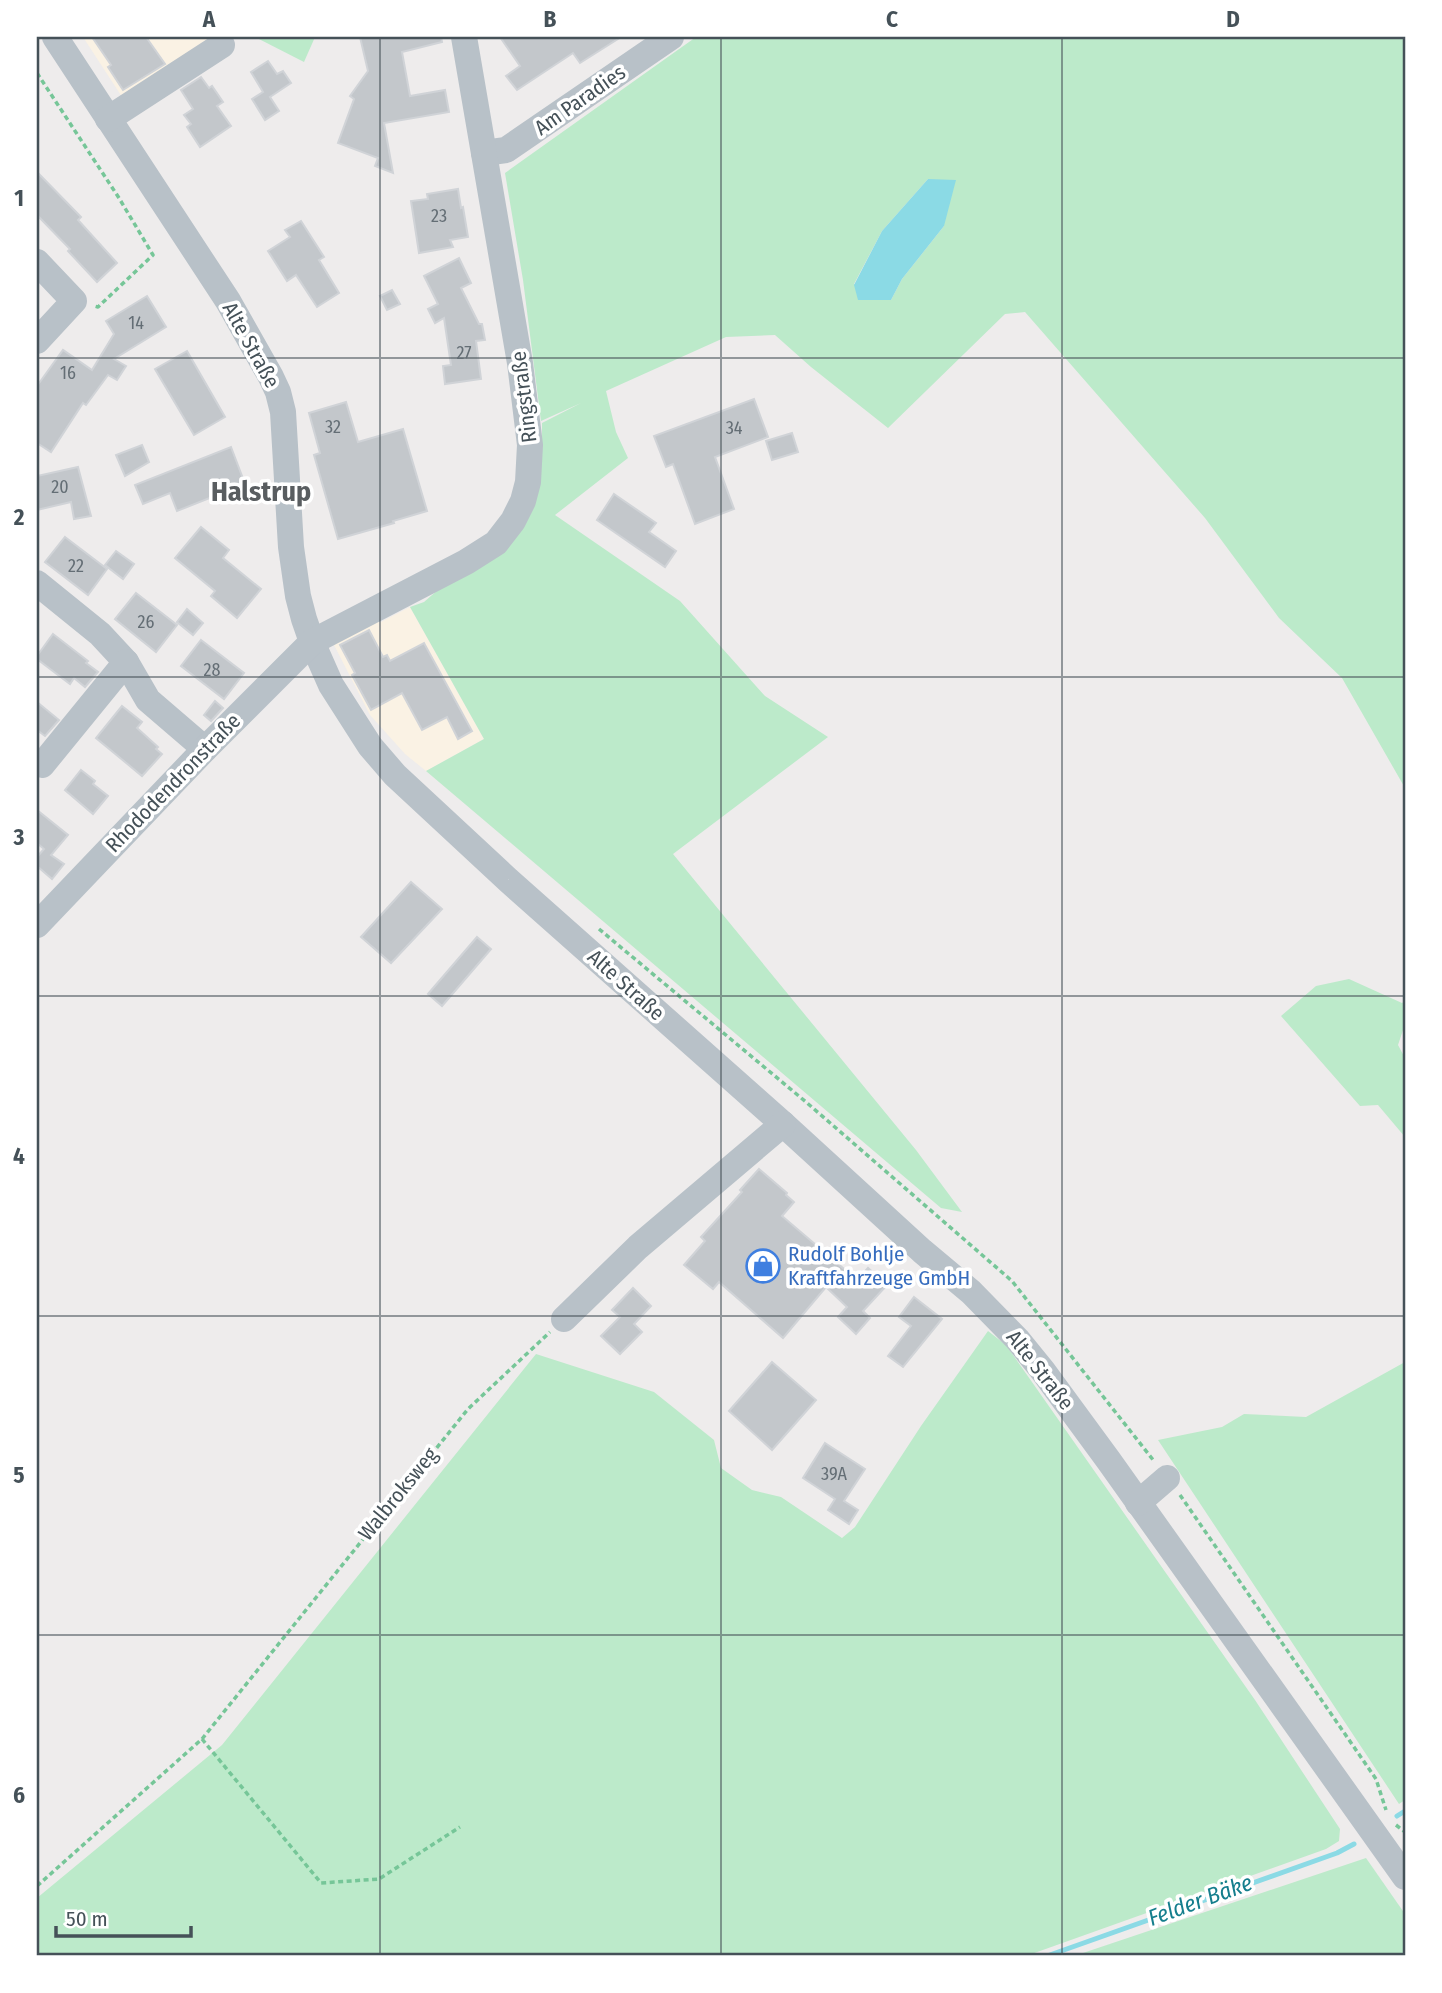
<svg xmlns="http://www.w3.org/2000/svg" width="1442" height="1993" font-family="'Fira Sans Condensed',sans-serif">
<rect width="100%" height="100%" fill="#eeecec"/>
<g fill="#faf2e4">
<polygon points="83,37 209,37 211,39 124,100"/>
<polygon points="410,607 484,739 426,771 405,754 370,715 333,643 368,621 381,622"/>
</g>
<g fill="#bceaca" fill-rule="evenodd">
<polygon points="255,37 315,37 304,62"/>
<path d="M696,37H1405V788L1342,678L1279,618L1205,518L1025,312L1005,314L888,428L811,367L775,335L726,337L606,391L616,432L628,458L555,515L680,601L765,696L828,737L673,854L916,1150L962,1212L941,1208L426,771L484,739L410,607L424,602L447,582L484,561L542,452V423L581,403L541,421L523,280L505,173ZM928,179L944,226L902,279L891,300L854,284L882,231Z"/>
<polygon points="1349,979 1402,1003 1405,1001 1405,1024 1398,1045 1405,1058 1405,1137 1378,1105 1360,1106 1281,1016 1316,986"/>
<polygon points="988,1331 1006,1345 1255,1700 1340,1829 1339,1841 1326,1849 1026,1956 37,1956 37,1898 222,1745 536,1354 654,1392 714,1440 721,1468 752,1490 781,1497 842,1538 855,1527 921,1426"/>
<polygon points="1405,1362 1405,1800 1399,1804 1158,1440 1222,1427 1244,1414 1306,1417"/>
<polygon points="1366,1858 1405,1914 1405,1956 1074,1956"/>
</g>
<polygon fill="#8bdae5" points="928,179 956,180 944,226 902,279 891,300 858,300 854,285 882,231"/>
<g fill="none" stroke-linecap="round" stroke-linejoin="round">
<g stroke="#8bdae5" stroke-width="5">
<polyline points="1397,1816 1405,1811"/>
<polyline points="1047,1956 1337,1853 1354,1844"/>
</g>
</g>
<g fill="#c3c7cb" stroke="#d0d3d7" stroke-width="2">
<polygon points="92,37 146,37 165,64 123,90 108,67 111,65"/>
<polygon points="360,37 441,37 442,42 402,52 410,96 445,90 449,112 384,123 393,173 375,166 378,158 338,143 354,99 350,96 368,71"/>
<polygon points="500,37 621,37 580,63 573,53 517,90 506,76 520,66"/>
<polygon points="268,61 277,74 283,71 291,83 270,97 279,111 265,120 252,99 263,92 251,72"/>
<polygon points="201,77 209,88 212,86 223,102 217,106 231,126 200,147 187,127 191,124 184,115 193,109 181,90"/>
<polygon points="37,172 81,217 78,220 117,263 97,282 68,251 70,249 37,215"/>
<polygon points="458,189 461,208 463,207 468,237 450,240 453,247 419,253 411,201 428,199 427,194"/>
<polygon points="301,221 324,257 319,260 339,293 317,307 296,275 287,281 268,251 290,237 285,230"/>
<polygon points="459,258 471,283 461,288 479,324 482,324 485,340 476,341 481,379 445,384 443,366 451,365 444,318 435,323 428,309 438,304 424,276"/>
<polygon points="392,290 400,304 387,310 380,296"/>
<polygon points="147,296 166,327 114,359 126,366 117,380 108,375 86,405 83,403 51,452 37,443 37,386 63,350 92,370 114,334 106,321"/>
<polygon points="187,351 225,417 194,435 155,369"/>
<polygon points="754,399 768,437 715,457 734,509 695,524 673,464 666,467 654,436"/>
<polygon points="346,402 358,442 403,429 427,511 393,521 394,523 338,539 314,455 320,453 309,413"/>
<polygon points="792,433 798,452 772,460 766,441"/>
<polygon points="142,445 149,462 125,476 116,455"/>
<polygon points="231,447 245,484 177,511 170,493 143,504 135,485"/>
<polygon points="78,467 91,516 74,519 71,502 37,510 37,476"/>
<polygon points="614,494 656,523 649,532 676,551 665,567 597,520"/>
<polygon points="201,527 229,550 223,558 261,589 237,618 211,596 215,591 175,558"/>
<polygon points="65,537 107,569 88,595 45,562"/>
<polygon points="116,551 134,564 123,579 105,565"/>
<polygon points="136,593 177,625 156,652 115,619"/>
<polygon points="187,609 203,623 193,635 177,622"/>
<polygon points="369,630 383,657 387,655 390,661 424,643 472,731 458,739 447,717 422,730 402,693 371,710 352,675 355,673 340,645"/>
<polygon points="53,634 88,661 86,663 98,672 85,687 74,678 70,684 37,659 37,656"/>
<polygon points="201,640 244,673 224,699 181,666"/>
<polygon points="215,701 223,708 211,721 204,715"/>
<polygon points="37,702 59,720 45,736 37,730"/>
<polygon points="122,706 142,722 137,728 158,747 156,749 162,754 142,776 96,738"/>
<polygon points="81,770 95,781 93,784 108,796 93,814 65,790"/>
<polygon points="37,810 68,835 51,855 64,864 52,879 37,866 37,857 44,849 37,843"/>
<polygon points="411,882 442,909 391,963 361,937"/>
<polygon points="477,937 491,949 442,1006 428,994"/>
<polygon points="759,1169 787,1193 786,1195 794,1202 782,1216 857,1280 868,1268 887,1285 863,1311 870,1318 856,1334 838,1317 847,1307 826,1287 783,1338 719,1282 713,1289 684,1265 705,1241 701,1237 742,1192 740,1190"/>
<polygon points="633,1288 651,1306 634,1324 642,1332 620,1354 601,1336 620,1317 612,1310"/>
<polygon points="914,1297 942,1319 903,1367 888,1356 911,1326 899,1317"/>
<polygon points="772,1362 816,1400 772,1450 729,1411"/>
<polygon points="825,1443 865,1469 844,1501 858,1510 849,1524 828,1510 835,1499 803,1478"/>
</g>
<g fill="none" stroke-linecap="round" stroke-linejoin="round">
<g stroke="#76c698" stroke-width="3.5" stroke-dasharray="5 3.5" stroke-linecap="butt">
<polyline points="37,73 119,198 153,255 98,307 94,306"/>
<polyline points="599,929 806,1102 1012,1281 1154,1461"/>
<polyline points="1180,1495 1376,1779 1386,1810"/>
<polyline points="202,1739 321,1883 379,1879 460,1827"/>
<polyline points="1396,1825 1405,1832"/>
<polyline points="37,1886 202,1739 468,1409 550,1332"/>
</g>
<g stroke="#b8c1c8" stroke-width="26">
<polyline points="55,37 228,301 271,377 278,392 283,412 291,547 298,596 304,619 312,642 331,685 370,746 395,775 508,880 783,1124 922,1251 971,1292 1017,1339 1043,1371 1109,1461 1405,1877"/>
<polyline points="108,119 222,45"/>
<polyline points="484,153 506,150 671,37"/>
<polyline points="37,262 74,301 37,341"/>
<polyline points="37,583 100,634 126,662 148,700 205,749"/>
<polyline points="42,765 126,662"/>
<polyline points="37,925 205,749 312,642 466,562 496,543 513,521 523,501 528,482 530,445 520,363 464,37"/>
<polyline points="564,1319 638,1247 783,1124"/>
<polyline points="1138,1503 1167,1478"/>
</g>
</g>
<path fill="none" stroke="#455158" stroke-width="2" stroke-opacity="0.55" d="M380,37V1956M721,37V1956M1062,37V1956M37,358H1405M37,677H1405M37,996H1405M37,1316H1405M37,1635H1405"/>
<defs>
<symbol id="shop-ring" viewBox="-11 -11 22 22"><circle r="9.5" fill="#fff" stroke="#3f7fe0" stroke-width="1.5"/><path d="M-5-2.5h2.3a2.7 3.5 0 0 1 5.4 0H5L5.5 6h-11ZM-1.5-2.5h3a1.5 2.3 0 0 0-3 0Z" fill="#3f7fe0"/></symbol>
</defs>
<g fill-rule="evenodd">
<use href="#shop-ring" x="744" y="1247" width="38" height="38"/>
</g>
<g text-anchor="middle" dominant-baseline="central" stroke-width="7" stroke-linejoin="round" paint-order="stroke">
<g font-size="18" fill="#646e75">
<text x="439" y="216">23</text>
<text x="136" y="323">14</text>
<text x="464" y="353">27</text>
<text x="68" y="373">16</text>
<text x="333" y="427">32</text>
<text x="734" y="428">34</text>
<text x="60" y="487">20</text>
<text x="76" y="566">22</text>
<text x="146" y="622">26</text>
<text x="212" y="670">28</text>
<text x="834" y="1474">39A</text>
</g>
<g font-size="21" fill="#455158" stroke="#fff">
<text transform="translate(580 100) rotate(-35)">Am Paradies</text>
<text transform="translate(251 345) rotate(61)">Alte Straße</text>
<text transform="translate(524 397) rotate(-97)">Ringstraße</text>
<text transform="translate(173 783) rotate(-46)">Rhododendronstraße</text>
<text transform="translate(626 985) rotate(42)">Alte Straße</text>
<text transform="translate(1040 1370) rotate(52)">Alte Straße</text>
<text transform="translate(398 1494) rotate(-51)">Walbroksweg</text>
</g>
<g font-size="21" fill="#366cbe" stroke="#fff" text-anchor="start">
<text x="788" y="1254">Rudolf Bohlje<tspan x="788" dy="24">Kraftfahrzeuge GmbH</tspan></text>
</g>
<g font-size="23" font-style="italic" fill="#157e8d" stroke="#fff">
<text transform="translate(1200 1900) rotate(-20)">Felder Bäke</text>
</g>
<g font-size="28" font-weight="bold" fill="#595d60" stroke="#fff">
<text x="261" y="491">Halstrup</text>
</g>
</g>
<rect width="1442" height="1993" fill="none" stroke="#ffffff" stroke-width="77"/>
<path d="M56 1926v10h135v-10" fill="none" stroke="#455158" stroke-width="3.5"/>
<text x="66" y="1926" font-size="21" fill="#455158" stroke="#ffffff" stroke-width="5" paint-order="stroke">50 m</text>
<rect x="38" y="38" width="1366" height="1916" fill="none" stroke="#455158" stroke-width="2.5"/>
<g font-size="23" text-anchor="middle" font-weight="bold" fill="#455158">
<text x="209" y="27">A</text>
<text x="550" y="27">B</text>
<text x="892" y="27">C</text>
<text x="1233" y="27">D</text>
<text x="19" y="206">1</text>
<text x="19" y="525">2</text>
<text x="19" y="845">3</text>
<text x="19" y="1164">4</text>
<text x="19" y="1483">5</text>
<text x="19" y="1803">6</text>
</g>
</svg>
